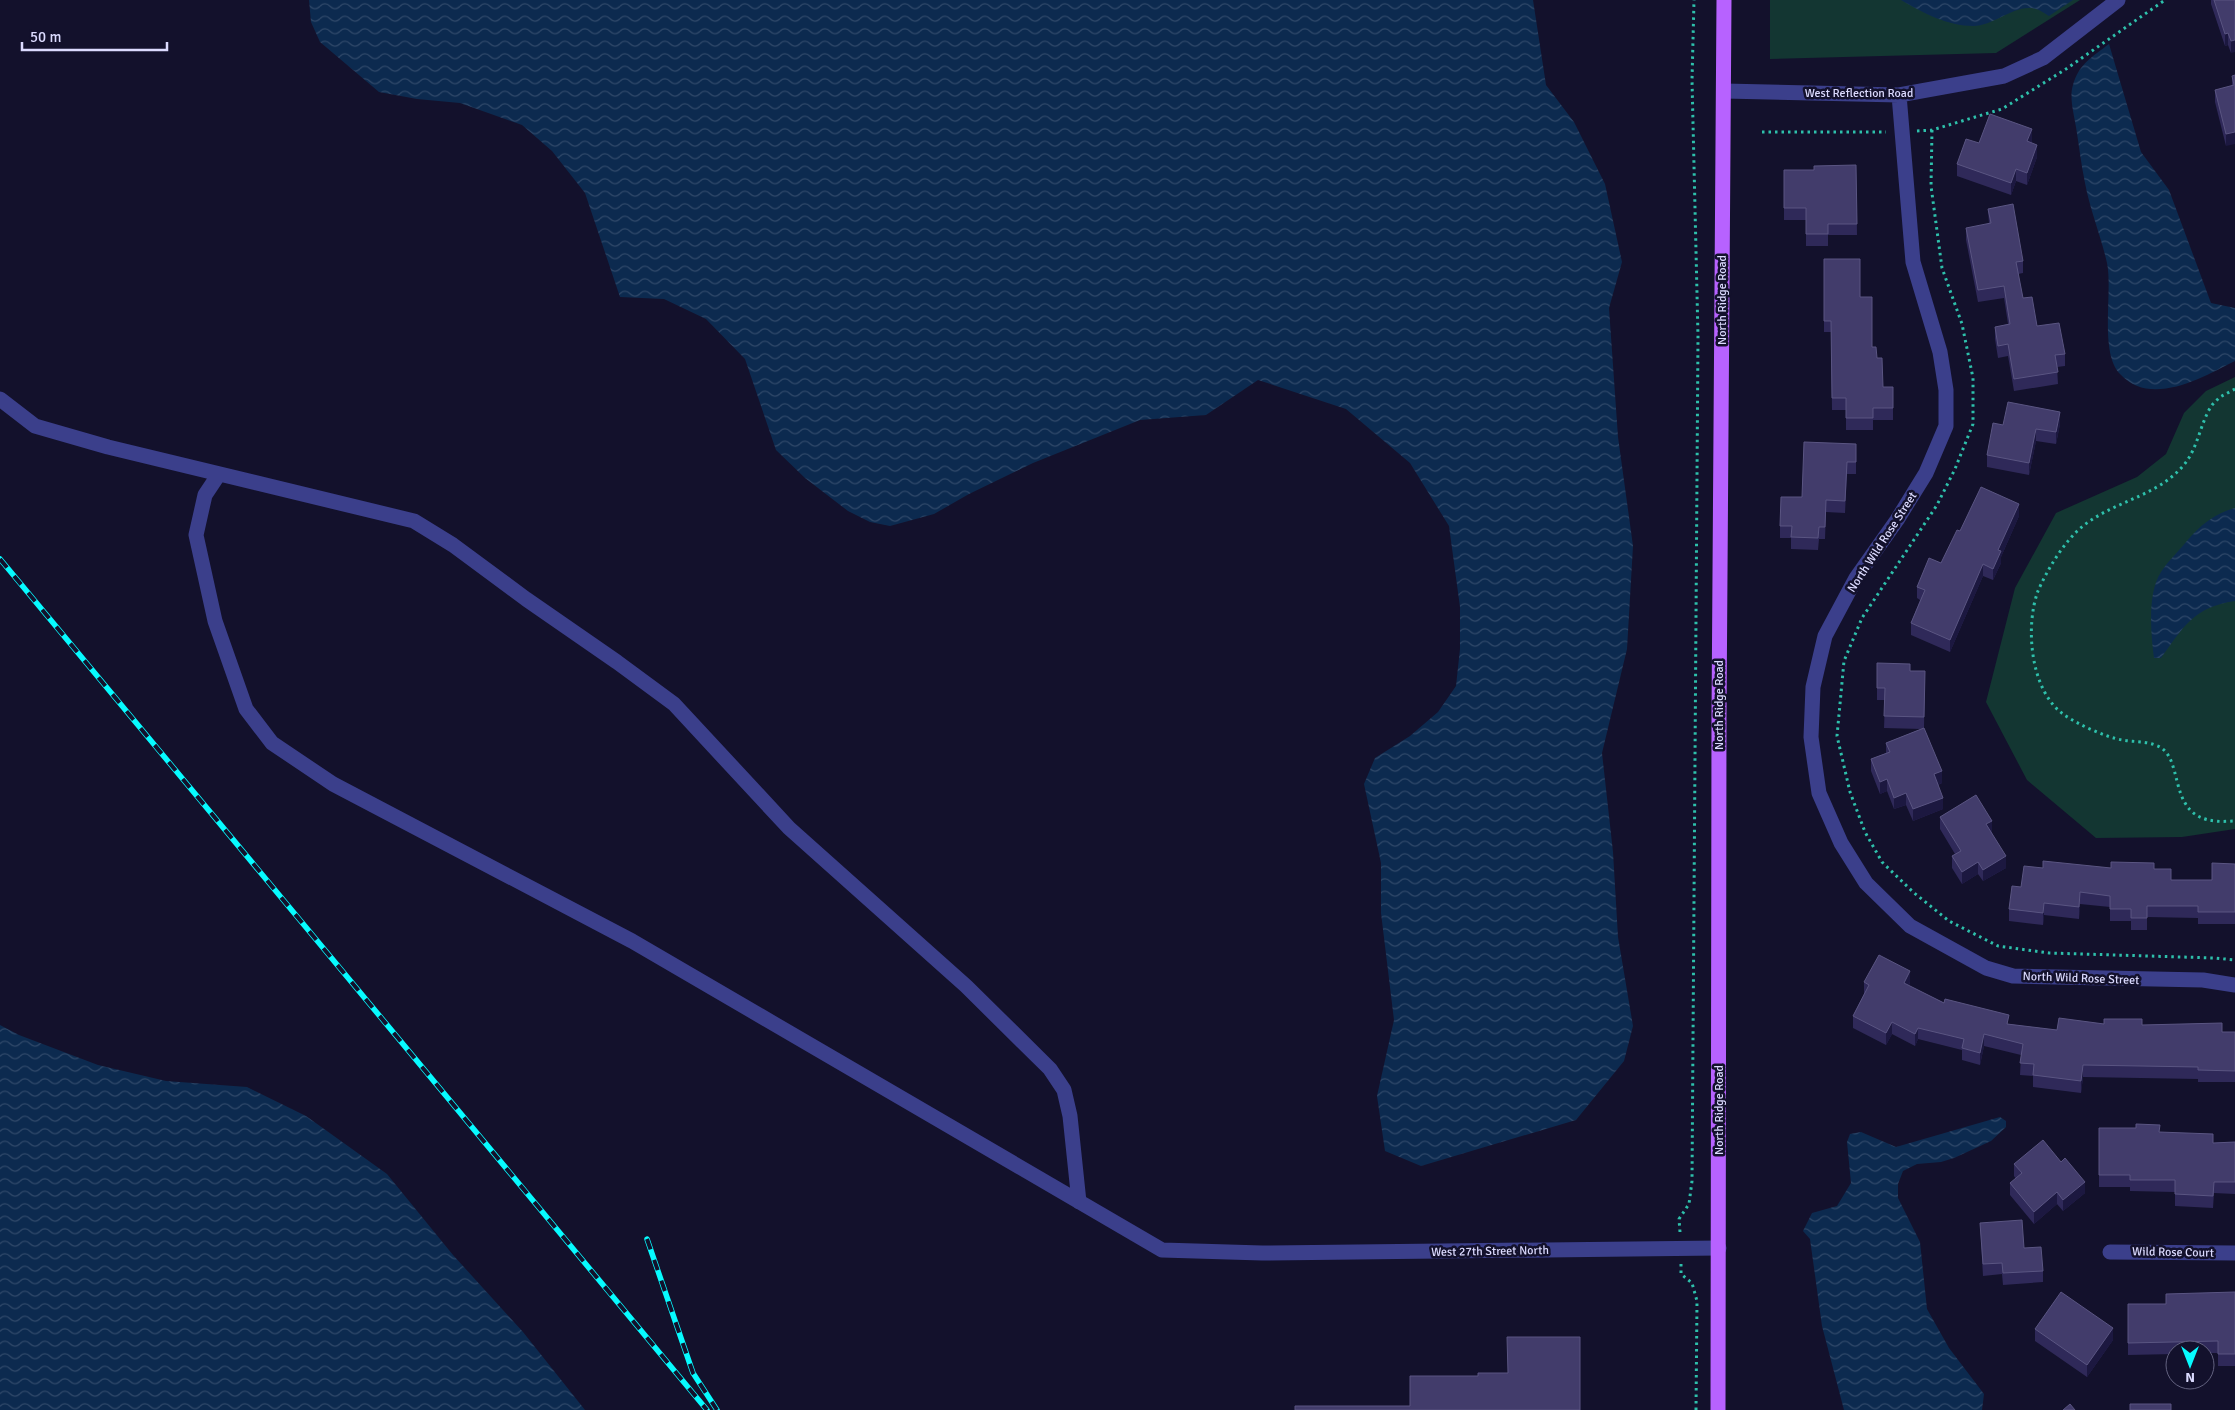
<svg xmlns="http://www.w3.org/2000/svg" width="2235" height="1410" font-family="Signika,sans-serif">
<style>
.grass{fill:#133632}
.water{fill:url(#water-waves)}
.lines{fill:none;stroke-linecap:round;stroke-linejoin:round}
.path{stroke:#2ec0ab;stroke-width:3;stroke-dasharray:2.5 4;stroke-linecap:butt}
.minor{stroke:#3b3f8b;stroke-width:15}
.major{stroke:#b762ff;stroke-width:15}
.rail-casing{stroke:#07fbff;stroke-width:5.5}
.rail{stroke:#13112c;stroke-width:4;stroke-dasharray:11;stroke-linecap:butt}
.wall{fill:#2f2959}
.shaded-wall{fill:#1c1840}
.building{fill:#423c6b;stroke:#5a5582}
.labels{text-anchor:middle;stroke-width:5;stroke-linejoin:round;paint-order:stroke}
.street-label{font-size:12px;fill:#dcdbff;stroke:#13112c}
</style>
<defs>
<pattern id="water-waves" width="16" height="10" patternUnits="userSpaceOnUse" patternTransform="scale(1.25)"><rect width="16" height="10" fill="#0c2a4f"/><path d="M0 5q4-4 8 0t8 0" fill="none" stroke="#2f4869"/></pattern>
</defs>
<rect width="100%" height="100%" fill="#13112c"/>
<path class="grass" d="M 1770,0 L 2080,0 L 1996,53 L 1770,59 Z
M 2235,377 L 2235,829 L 2182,837 L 2096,838 L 2027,780 L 1986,702 L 2015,588 L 2056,513 L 2137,477 L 2166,454 L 2184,413 L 2206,391 Z"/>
<path class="water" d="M 309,0 L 1533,0 L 1546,85 L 1574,122 L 1605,184 L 1622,262 L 1609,308 L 1618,437 L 1633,546 L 1627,649 L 1602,753 L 1613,852 L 1618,937 L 1633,1026 L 1624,1061 L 1576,1120 L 1421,1166 L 1385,1151 L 1377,1096 L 1394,1020 L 1381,913 L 1381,863 L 1364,784 L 1375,758 L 1410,736 L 1438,712 L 1456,686 L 1460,649 L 1460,607 L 1449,526 L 1410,463 L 1346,409 L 1258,380 L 1206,415 L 1140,420 L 1033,463 L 969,494 L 934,514 L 890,526 L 870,522 L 848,511 L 805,478 L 776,450 L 745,359 L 706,319 L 664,299 L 620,297 L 585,193 L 552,151 L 522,125 L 460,103 L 417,99 L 379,92 L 320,42 L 311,22 Z
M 1901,0 L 2073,0 L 2049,16 C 2046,14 2040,10 2036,9 C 2015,3 1995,26 1973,26 C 1948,26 1923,13 1901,0 Z
M 2109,44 L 2141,152 L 2169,190 L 2211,303 L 2235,308 L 2235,361 C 2203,377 2151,408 2120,374 C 2099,352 2113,292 2107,263 C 2101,236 2090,210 2085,183 C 2081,164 2079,145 2076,127 C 2074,114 2069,97 2073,85 C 2079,64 2092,57 2109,44 Z
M 2235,508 L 2235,601 C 2193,607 2183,628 2161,658 L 2154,658 C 2151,634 2147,593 2161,572 C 2168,561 2178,552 2186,542 C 2199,526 2215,513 2235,508 Z
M 0,1025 L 19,1035 L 98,1065 L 166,1081 L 247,1087 L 306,1116 L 387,1174 L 453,1255 L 523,1332 L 585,1410 L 0,1410 Z
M 2000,1117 L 2006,1121 L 2006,1127 L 1991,1141 L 1954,1158 L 1941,1162 L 1917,1164 L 1903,1171 L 1898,1184 L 1898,1198 L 1920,1242 L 1927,1309 L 1949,1348 L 1984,1394 L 1982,1410 L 1844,1410 L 1822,1326 L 1810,1239 L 1803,1231 L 1812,1213 L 1837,1206 L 1851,1183 L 1847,1142 L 1850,1134 L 1861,1132 L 1896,1147 Z"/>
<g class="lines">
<path class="path" d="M 1932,130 L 1931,186 L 1942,268 L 1962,324 L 1973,378 L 1973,424 L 1955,469 L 1937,505 L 1862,618 L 1844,661 L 1837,736 L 1850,792 L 1865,832 L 1882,862 L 1913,892 L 1949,921 L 1998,946 L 2049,953 L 2214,958 L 2235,960
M 1917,131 L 1932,130 L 2002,109 L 2066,69 L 2165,0
M 1762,132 L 1886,132
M 2235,389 L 2220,397 L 2212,405 C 2200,423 2198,449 2183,466 C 2156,497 2114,501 2083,526 C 2065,540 2047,570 2038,591 C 2025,626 2030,690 2063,714 C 2077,724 2105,737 2122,740 C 2133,742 2145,741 2155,745 C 2187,754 2164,817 2216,821 C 2222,822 2229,821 2235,821
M 1680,1232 L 1679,1219 L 1689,1204 L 1692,1181 L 1698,336 L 1692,80 L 1694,0
M 1681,1264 L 1681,1274 L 1692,1283 L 1697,1301 L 1696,1410"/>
<path class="minor" d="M 1724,91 L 1899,95 L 2004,76 L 2043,58 L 2118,0
M 1899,95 L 1913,262 L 1940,352 L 1946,390 L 1946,426 L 1926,473 L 1897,520 L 1856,578 L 1825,636 L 1813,687 L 1811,737 L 1819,793 L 1841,843 L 1866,883 L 1910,926 L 1986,968 L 2013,976 L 2203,980 L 2235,985
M 0,399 L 35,426 L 108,447 L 414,521 L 453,545 L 526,599 L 617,662 L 674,704 L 789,828 L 966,986 L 1050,1069 L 1064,1090 L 1070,1116 L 1079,1202
M 219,474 L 205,495 L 196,535 L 215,621 L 246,709 L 272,743 L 333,784 L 632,941 L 1162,1250 L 1262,1253 L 1719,1248
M 2110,1252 L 2235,1253"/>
<path class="major" d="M 1718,1410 L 1719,717 L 1724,0"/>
<g class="rail-casing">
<path id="rail" d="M 0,559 L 707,1410
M 647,1239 L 693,1373 L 717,1410"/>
</g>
<use href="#rail" class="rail"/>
</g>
<path class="wall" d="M 2211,0 L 2235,0 L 2231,53 L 2228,45 L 2225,46 L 2211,4 Z
M 2235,75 L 2226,146 L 2215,102 L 2215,90 L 2232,86 L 2232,76 Z
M 2032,141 L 2031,143 L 2037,157 L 2027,185 L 2016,181 L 2011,195 L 1957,176 L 1957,164 L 1979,143 Z
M 1856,165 L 1857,235 L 1828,235 L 1828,246 L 1806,246 L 1806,220 L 1784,220 L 1784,170 L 1814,170 Z
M 1988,209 L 2023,261 L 2023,273 L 2018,274 L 2023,298 L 2037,326 L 2065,354 L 2065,366 L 2057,367 L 2058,384 L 2014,391 L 2008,356 L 1998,358 L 1995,339 L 1995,327 L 2008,324 L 2004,298 L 1978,302 L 1966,240 L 1966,228 L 1989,224 Z
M 1824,259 L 1860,297 L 1872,347 L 1877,358 L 1883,387 L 1893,387 L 1893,420 L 1873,420 L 1873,430 L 1846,430 L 1846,410 L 1832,410 L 1831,332 L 1824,332 Z
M 2060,424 L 2056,444 L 2036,441 L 2029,475 L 1987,467 L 1987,455 L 2003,425 Z
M 1856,444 L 1856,474 L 1847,474 L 1845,513 L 1826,512 L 1825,539 L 1819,539 L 1818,550 L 1791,549 L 1791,538 L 1780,538 L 1780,526 L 1802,497 Z
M 2019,516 L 2001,557 L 2001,563 L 1993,580 L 1983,576 L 1950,652 L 1911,635 L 1911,623 L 1920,600 L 1917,598 L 1917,587 L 1941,563 L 1960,531 Z
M 1877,663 L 1910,671 L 1925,671 L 1924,728 L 1942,783 L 1938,785 L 1943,809 L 1913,821 L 1906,805 L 1894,809 L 1887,791 L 1880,794 L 1871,771 L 1871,759 L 1886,753 L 1886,743 L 1921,729 L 1884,728 L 1885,700 L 1877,700 Z
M 1940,817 L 1992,833 L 2006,868 L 1983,881 L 1978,874 L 1962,884 L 1952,868 L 1952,856 L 1955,854 L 1940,829 Z
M 2235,864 L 2235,924 L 2198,924 L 2198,918 L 2147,917 L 2147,930 L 2131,930 L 2131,921 L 2110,921 L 2110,907 L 2080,904 L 2079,919 L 2044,915 L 2043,925 L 2009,921 L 2009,909 L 2021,887 L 2043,868 L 2154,869 L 2171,880 L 2212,880 Z
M 1864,982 L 1910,982 L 1909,986 L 1944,1003 L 2009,1024 L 2057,1030 L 2104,1024 L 2142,1025 L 2222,1032 L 2235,1032 L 2235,1082 L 2198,1082 L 2198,1079 L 2083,1077 L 2081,1093 L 2033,1087 L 2033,1076 L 2020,1075 L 2021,1055 L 1984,1046 L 1980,1065 L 1962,1060 L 1962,1050 L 1918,1039 L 1915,1046 L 1892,1034 L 1886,1045 L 1853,1028 L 1853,1016 L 1864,994 Z
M 2099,1128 L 2159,1132 L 2213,1143 L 2235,1142 L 2235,1194 L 2214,1193 L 2213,1208 L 2175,1206 L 2175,1192 L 2130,1191 L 2130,1187 L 2099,1187 Z
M 2014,1164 L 2085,1193 L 2063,1211 L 2057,1204 L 2034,1224 L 2010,1195 L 2010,1183 L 2016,1179 L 2014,1176 Z
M 1980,1223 L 2024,1248 L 2043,1271 L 2043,1282 L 2003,1285 L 2002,1274 L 1983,1276 Z
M 2235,1292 L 2235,1366 L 2218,1366 L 2218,1353 L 2205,1353 L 2205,1350 L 2175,1350 L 2175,1354 L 2128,1355 L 2128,1304 L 2166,1304 Z
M 2035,1329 L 2113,1340 L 2087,1377 L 2035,1341 Z"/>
<path class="shaded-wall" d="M 2228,33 L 2228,45 L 2225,46 L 2225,34 Z
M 2235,40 L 2235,52 L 2231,53 L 2231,41 Z
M 2032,129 L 2032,141 L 2027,153 L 2027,141 Z
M 2235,132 L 2235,144 L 2226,146 L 2226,134 Z
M 2037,145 L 2037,157 L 2027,185 L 2027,173 Z
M 2016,169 L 2016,181 L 2011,195 L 2011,183 Z
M 2060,412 L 2060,424 L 2056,444 L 2056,432 Z
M 2036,429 L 2036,441 L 2029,475 L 2029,463 Z
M 2019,504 L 2019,516 L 2001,557 L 2001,563 L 1993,580 L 1993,569 L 1998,550 Z
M 1983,564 L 1983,576 L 1950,652 L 1950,640 Z
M 1942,771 L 1942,783 L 1934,786 L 1934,774 Z
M 1887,779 L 1887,791 L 1880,794 L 1880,782 Z
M 1906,793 L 1906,805 L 1894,809 L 1894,798 Z
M 1943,798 L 1943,809 L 1913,821 L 1913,809 Z
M 1992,821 L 1992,833 L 1986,836 L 1986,824 Z
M 2006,856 L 2006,868 L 1983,881 L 1983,870 Z
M 1978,862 L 1978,874 L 1962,884 L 1962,872 Z
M 2080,892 L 2080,904 L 2079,919 L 2079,907 Z
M 2044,903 L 2044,915 L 2043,925 L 2043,913 Z
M 1910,971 L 1910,982 L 1904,995 L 1904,983 Z
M 1892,1022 L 1892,1034 L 1886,1045 L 1886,1033 Z
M 1918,1028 L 1918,1039 L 1915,1046 L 1915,1034 Z
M 1984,1034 L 1984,1046 L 1980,1065 L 1980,1053 Z
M 2083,1065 L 2083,1077 L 2081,1093 L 2081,1081 Z
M 2085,1182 L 2085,1193 L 2063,1211 L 2063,1200 Z
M 2057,1192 L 2057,1204 L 2034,1224 L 2034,1212 Z
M 2113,1328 L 2113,1340 L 2087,1377 L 2087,1365 Z"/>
<path class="building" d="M 2214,0 L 2235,0 L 2235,40 L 2231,41 L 2228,33 L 2225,34 Z
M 2235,75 L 2235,132 L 2226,134 L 2215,90 L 2234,85 L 2232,76 Z
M 1990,114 L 2032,129 L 2027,141 L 2037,145 L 2027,173 L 2016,169 L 2011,183 L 1957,164 L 1966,139 L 1979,143 Z
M 1856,165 L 1857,224 L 1828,224 L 1828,234 L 1806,234 L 1806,208 L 1784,208 L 1784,170 L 1814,170 L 1814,166 Z
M 2013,204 L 2023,261 L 2016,262 L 2023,298 L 2032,297 L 2037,326 L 2059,323 L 2065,354 L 2055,355 L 2058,372 L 2014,379 L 2008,344 L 1998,346 L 1995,327 L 2010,324 L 2004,286 L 1978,290 L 1966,228 L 1991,223 L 1988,209 Z
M 1824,259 L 1860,259 L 1860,297 L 1872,297 L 1872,347 L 1876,347 L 1877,358 L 1882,358 L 1883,387 L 1893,387 L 1893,408 L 1873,408 L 1873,418 L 1846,418 L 1846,398 L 1832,398 L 1831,321 L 1824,321 Z
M 2008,402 L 2060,412 L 2056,432 L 2036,429 L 2029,463 L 1987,455 L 1993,423 L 2003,425 Z
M 1804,442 L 1856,444 L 1856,462 L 1847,462 L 1845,501 L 1826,500 L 1825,527 L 1819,527 L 1818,538 L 1791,537 L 1792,526 L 1780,526 L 1781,497 L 1802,497 Z
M 1981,487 L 2019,504 L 1998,550 L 2001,551 L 1993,569 L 1983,564 L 1950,640 L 1911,623 L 1925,590 L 1917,587 L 1929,558 L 1941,563 L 1957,530 L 1960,531 Z
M 1877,663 L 1910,664 L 1910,671 L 1925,671 L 1924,717 L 1884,716 L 1885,688 L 1877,688 Z
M 1924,728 L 1942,771 L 1934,774 L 1943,798 L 1913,809 L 1906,793 L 1894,798 L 1887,779 L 1880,782 L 1871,759 L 1890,752 L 1886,743 Z
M 1976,795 L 1992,821 L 1986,824 L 2006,856 L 1983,870 L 1978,862 L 1962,872 L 1952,856 L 1961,851 L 1940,817 Z
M 2043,861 L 2111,868 L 2111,862 L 2154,863 L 2154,869 L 2171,869 L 2171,880 L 2212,880 L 2212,863 L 2235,864 L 2235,912 L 2198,912 L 2198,906 L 2147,906 L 2147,918 L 2131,918 L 2131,909 L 2110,909 L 2110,896 L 2080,892 L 2079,907 L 2044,903 L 2043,913 L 2009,909 L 2012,886 L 2021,887 L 2024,866 L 2043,868 Z
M 1879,955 L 1910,971 L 1904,983 L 1944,1003 L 1945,999 L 2009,1015 L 2007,1024 L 2057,1030 L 2059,1018 L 2104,1024 L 2104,1019 L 2142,1019 L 2142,1025 L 2222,1023 L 2222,1032 L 2235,1032 L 2235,1071 L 2198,1070 L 2198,1067 L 2083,1065 L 2081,1081 L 2033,1075 L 2034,1064 L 2020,1063 L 2023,1044 L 1984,1034 L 1980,1053 L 1962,1048 L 1964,1039 L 1918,1028 L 1915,1034 L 1892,1022 L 1886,1033 L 1853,1016 L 1869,985 L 1864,982 Z
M 2136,1124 L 2160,1125 L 2159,1132 L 2213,1134 L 2213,1143 L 2235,1142 L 2235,1182 L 2214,1182 L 2213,1196 L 2175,1194 L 2175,1180 L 2130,1180 L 2130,1175 L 2099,1175 L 2099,1128 L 2136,1128 Z
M 2043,1140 L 2061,1162 L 2065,1158 L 2085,1182 L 2063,1200 L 2057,1192 L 2034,1212 L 2010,1183 L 2022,1173 L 2014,1164 Z
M 2022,1220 L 2024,1248 L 2041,1247 L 2043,1271 L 2003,1273 L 2002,1263 L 1983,1264 L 1980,1223 Z
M 2061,1292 L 2113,1328 L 2087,1365 L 2035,1329 Z
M 2235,1292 L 2235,1354 L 2218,1354 L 2218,1341 L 2128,1343 L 2128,1304 L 2166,1304 L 2166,1294 Z
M 1507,1337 L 1580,1337 L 1580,1410 L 1295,1410 L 1295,1406 L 1410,1406 L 1410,1376 L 1478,1376 L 1478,1373 L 1508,1373 Z
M 2070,1404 L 2075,1410 L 2063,1410 Z
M 2130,1404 L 2171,1404 L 2171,1410 L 2130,1410 Z"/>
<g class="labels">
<g class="street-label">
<text x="1859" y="97">West Reflection Road</text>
<text transform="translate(1722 300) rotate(-90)" y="4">North Ridge Road</text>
<text transform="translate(1882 542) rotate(-57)" y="4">North Wild Rose Street</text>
<text transform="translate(1719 705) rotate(-90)" y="4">North Ridge Road</text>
<text transform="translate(2081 978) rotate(2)" y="4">North Wild Rose Street</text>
<text transform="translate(1719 1110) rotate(-90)" y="4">North Ridge Road</text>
<text transform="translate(1490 1251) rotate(-1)" y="4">West 27th Street North</text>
<text transform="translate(2173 1252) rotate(1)" y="4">Wild Rose Court</text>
</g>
</g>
<g transform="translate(2190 1365) rotate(180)"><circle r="24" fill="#13112c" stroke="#636280"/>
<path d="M0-4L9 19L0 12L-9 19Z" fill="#07fbff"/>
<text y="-8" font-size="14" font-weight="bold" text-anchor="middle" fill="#dcdbff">N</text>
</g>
<path d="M22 42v8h145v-8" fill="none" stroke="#dcdbff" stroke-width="2.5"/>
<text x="30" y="42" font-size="15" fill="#dcdbff" stroke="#13112c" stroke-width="4" paint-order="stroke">50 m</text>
</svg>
